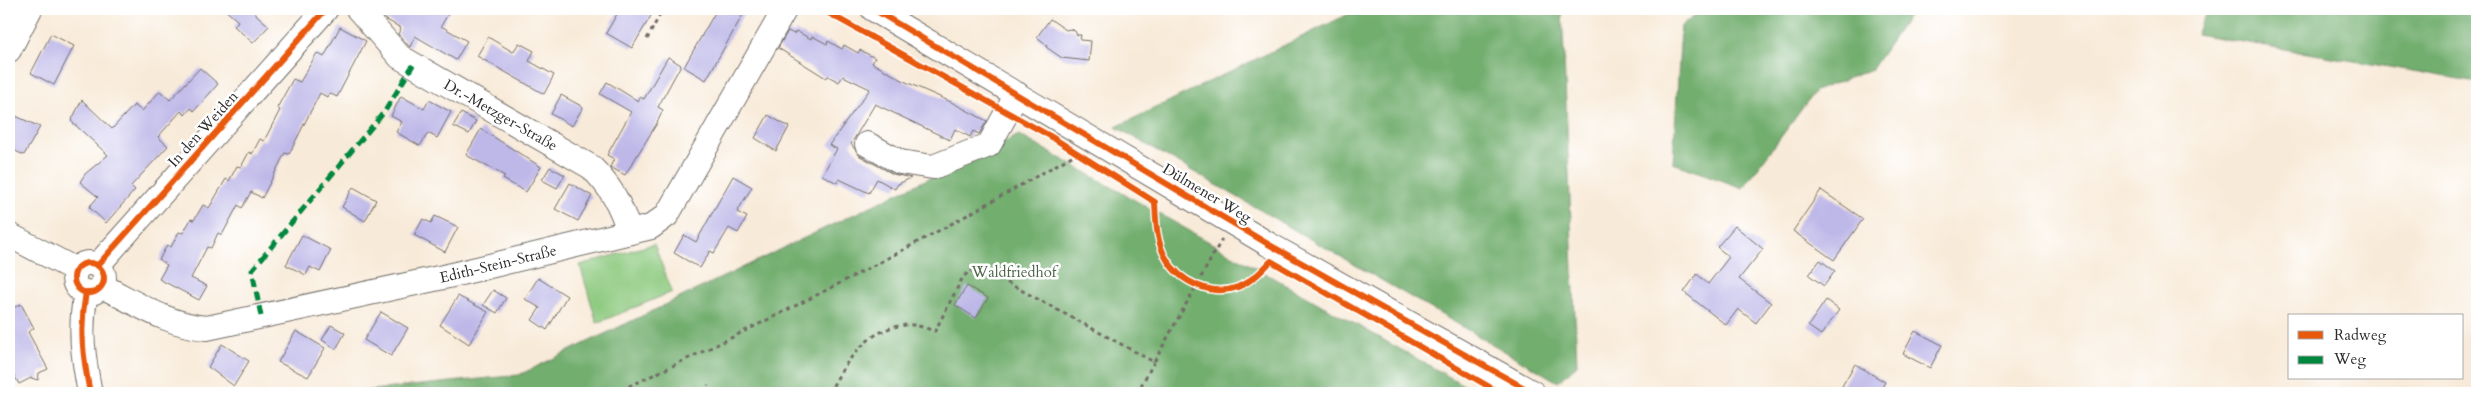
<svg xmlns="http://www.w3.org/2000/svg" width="2486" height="402" font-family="Cardo,serif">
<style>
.green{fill:#8eca80;stroke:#5c7a56}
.forest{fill:#72ae6e;stroke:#4e6c4c}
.building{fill:#beb8e8}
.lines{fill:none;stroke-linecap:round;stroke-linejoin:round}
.minor-casing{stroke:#736e68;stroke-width:26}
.path{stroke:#736e68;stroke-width:3;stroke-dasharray:4 4;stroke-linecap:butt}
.minor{stroke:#fff;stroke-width:24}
.quiet{stroke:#00873e;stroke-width:5;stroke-dasharray:10 5;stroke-linecap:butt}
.cycleway-casing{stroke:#fff;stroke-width:9}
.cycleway{stroke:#e8590c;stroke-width:6}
.labels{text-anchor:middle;stroke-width:5;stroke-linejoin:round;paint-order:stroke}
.street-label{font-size:15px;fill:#2b2b2b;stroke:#fff}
.park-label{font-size:15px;fill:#4e6349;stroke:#fff}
</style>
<rect width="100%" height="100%" fill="#fff"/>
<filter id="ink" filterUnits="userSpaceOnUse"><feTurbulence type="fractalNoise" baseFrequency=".02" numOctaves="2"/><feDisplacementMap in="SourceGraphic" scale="10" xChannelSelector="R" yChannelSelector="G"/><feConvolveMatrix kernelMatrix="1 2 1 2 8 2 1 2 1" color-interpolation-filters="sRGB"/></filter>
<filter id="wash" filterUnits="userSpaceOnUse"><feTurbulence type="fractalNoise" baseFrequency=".0096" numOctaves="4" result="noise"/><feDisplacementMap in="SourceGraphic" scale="20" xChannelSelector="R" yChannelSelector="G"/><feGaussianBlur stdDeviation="1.12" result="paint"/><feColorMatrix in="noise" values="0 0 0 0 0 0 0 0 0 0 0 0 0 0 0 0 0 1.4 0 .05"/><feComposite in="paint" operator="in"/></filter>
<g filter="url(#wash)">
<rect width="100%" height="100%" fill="#f8ead8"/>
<path class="green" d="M 654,244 L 672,292 L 597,323 L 580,265 Z"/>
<path class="forest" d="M 1359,9 L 1562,9 L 1577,365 L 1558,382 L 1116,127 Z
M 1704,9 L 1913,9 L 1872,69 L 1815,91 L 1743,188 L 1673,163 L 1681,26 Z
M 2208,9 L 2477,9 L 2477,82 L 2196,34 Z
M 1019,135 L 1478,393 L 343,393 L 519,375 Z"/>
<g id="blocks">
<path class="building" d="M 224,9 L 250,9 L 269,26 L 253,43 L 234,26 L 238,21 Z
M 376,9 L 451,9 L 441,26 L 467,41 L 456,60 L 415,36 L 410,47 L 398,34 L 401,28 L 385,19 Z
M 620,9 L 655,9 L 632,48 L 606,33 Z
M 717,9 L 746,9 L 706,80 L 684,67 Z
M 1050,19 L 1066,30 L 1070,29 L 1075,31 L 1077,35 L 1081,35 L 1080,40 L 1091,41 L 1089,61 L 1062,58 L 1046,47 L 1047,45 L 1037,37 Z
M 340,27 L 366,41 L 337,97 L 329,93 L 327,97 L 320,93 L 289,154 L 285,153 L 262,198 L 251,192 L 242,208 L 238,205 L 222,235 L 218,233 L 211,248 L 207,247 L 191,278 L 207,286 L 199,300 L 159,279 L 167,265 L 159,260 L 167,245 L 171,247 L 179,232 L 183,233 L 191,219 L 194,220 L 203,205 L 209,208 L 226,179 L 229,181 L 237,166 L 241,167 L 249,152 L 252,154 L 260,139 L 264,141 L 280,110 L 277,108 L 293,79 L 300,82 L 317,53 L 324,57 Z
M 788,31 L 794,34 L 796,31 L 811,39 L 812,36 L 827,44 L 828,41 L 842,49 L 844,45 L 858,53 L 860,50 L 875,58 L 872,63 L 906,82 L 951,102 L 987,121 L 979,134 L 973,131 L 970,137 L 955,129 L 950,140 L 875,104 L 851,144 L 860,156 L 893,174 L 911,178 L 898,184 L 895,189 L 877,179 L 869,193 L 839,179 L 837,183 L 822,175 L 837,149 L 829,145 L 870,89 L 843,76 L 839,82 L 828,76 L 826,78 L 778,48 Z
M 51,34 L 74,46 L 54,85 L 31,73 Z
M 488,37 L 513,52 L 519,43 L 534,51 L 529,61 L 554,75 L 544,94 L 477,56 Z
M 668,57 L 681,65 L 658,107 L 663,110 L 656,125 L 625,175 L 610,167 L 614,159 L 607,155 L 631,112 L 600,94 L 607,82 L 638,101 L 640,97 L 644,99 Z
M 200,68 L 218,84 L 194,111 L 191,108 L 185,115 L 181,111 L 158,137 L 168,146 L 131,186 L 135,190 L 106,223 L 89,207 L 98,197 L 80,182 L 85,174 L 108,155 L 71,121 L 82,100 L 112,129 L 134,105 L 142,111 L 160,91 L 170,100 Z
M 561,95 L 583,107 L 572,126 L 551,114 Z
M 401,96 L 424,109 L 429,100 L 451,112 L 437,138 L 428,133 L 420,146 L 396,132 L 402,122 L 391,116 Z
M 9,113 L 40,127 L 24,155 L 9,148 Z
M 461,113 L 476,121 L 469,134 L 453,126 Z
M 768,115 L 789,127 L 776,151 L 755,138 Z
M 481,129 L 541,167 L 526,192 L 503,179 L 505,176 L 466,155 Z
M 550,167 L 565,175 L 557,188 L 542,180 Z
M 733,176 L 752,187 L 737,212 L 747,217 L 738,233 L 729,228 L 714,253 L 710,251 L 700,268 L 674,253 L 684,235 L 696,242 Z
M 570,183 L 592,196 L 578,221 L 555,209 Z
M 353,187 L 376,200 L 365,221 L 342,207 Z
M 1821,190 L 1863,219 L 1834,260 L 1793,231 Z
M 435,216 L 458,227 L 445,252 L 414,235 L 423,219 L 431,223 Z
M 1735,226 L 1763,249 L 1739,279 L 1771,303 L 1756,323 L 1738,309 L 1726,325 L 1684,292 L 1697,274 L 1708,284 L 1729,257 L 1717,247 Z
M 302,235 L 331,250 L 320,272 L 310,267 L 306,275 L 286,265 Z
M 1820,260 L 1835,271 L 1824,286 L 1809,275 Z
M 538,278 L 567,296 L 547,330 L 532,320 L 540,308 L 525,299 Z
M 967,286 L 988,298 L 976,318 L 955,305 Z
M 493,290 L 506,298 L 497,313 L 483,305 Z
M 458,296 L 488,312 L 469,344 L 440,325 Z
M 1826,300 L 1839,310 L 1821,335 L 1808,326 Z
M 21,304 L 34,328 L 28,332 L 48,369 L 39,373 L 38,380 L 31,378 L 19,384 L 9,366 L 9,310 Z
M 381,312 L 408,328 L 391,356 L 364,340 Z
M 331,325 L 345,333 L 336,349 L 322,340 Z
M 296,331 L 325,348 L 308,377 L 278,362 Z
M 1915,331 L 1942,345 L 1930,368 L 1903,354 Z
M 222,344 L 249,361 L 234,386 L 208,367 Z
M 1855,364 L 1885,382 L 1879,393 L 1855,393 L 1842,386 Z"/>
</g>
</g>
<g filter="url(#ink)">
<use href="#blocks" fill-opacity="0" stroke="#736e68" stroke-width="1"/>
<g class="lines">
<g class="minor-casing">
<g id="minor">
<path id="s1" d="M 358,9 L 400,57 L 591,167 C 611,187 621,205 629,232"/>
<path d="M 873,9 L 1268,244 L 1533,393"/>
<path d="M 9,50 L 30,9"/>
<path d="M 867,144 L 900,162 L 933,167 L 989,145 L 1017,94"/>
<path d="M 9,235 L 76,270"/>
<circle cx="89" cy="278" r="15"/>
<path d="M 98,265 L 326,9"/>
<path id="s2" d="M 102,286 C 136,303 168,325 207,328 L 448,276 L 651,227 L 667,215 L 785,9"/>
<path d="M 86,292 C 79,329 83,357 90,393"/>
</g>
</g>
<path class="path" d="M 647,39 L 663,9
M 614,393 C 772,321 927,240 1077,153
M 705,393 L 708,385
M 829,393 C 845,362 869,326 908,325 C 917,324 927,329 935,331 L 963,277 L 970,271 L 982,269 L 1154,362 L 1222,239
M 1137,393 L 1154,362"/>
<use href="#minor" class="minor"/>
<path class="quiet" d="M 261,316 L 252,270 L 385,111 L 413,65"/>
<g class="cycleway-casing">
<path id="cycleway" d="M 821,9 L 1050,136 L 1155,202 C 1156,221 1156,241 1166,258 C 1179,282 1212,297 1238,287 C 1252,281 1261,272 1271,261 L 1500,393
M 873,9 L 1268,244 L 1533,393
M74 278a15 15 0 1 1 30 0a15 15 0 1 1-30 0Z
M 98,265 L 326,9
M 86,292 C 79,329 83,357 90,393"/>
</g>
<use href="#cycleway" class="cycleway"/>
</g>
</g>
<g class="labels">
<g class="street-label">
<text dy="5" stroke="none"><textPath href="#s1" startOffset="180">Dr.-Metzger-Straße</textPath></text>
<text transform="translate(203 129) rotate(-48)" y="5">In den Weiden</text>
<text transform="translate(1207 193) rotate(31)" y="5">Dülmener Weg</text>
<text dy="5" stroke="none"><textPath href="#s2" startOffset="412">Edith-Stein-Straße</textPath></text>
</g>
<g class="park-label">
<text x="1014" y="277">Waldfriedhof</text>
</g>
</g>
<rect width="2486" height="402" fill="none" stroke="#fff" stroke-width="30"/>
<rect x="2288" y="314" width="175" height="65" fill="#ffffff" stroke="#aaaaaa"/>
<rect x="2298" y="331" width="25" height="8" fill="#e8590c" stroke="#aaaaaa"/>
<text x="2334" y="340" font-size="15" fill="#2b2b2b">Radweg</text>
<rect x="2298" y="356" width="25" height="8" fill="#00873e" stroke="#aaaaaa"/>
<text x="2334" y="364" font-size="15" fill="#2b2b2b">Weg</text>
</svg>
